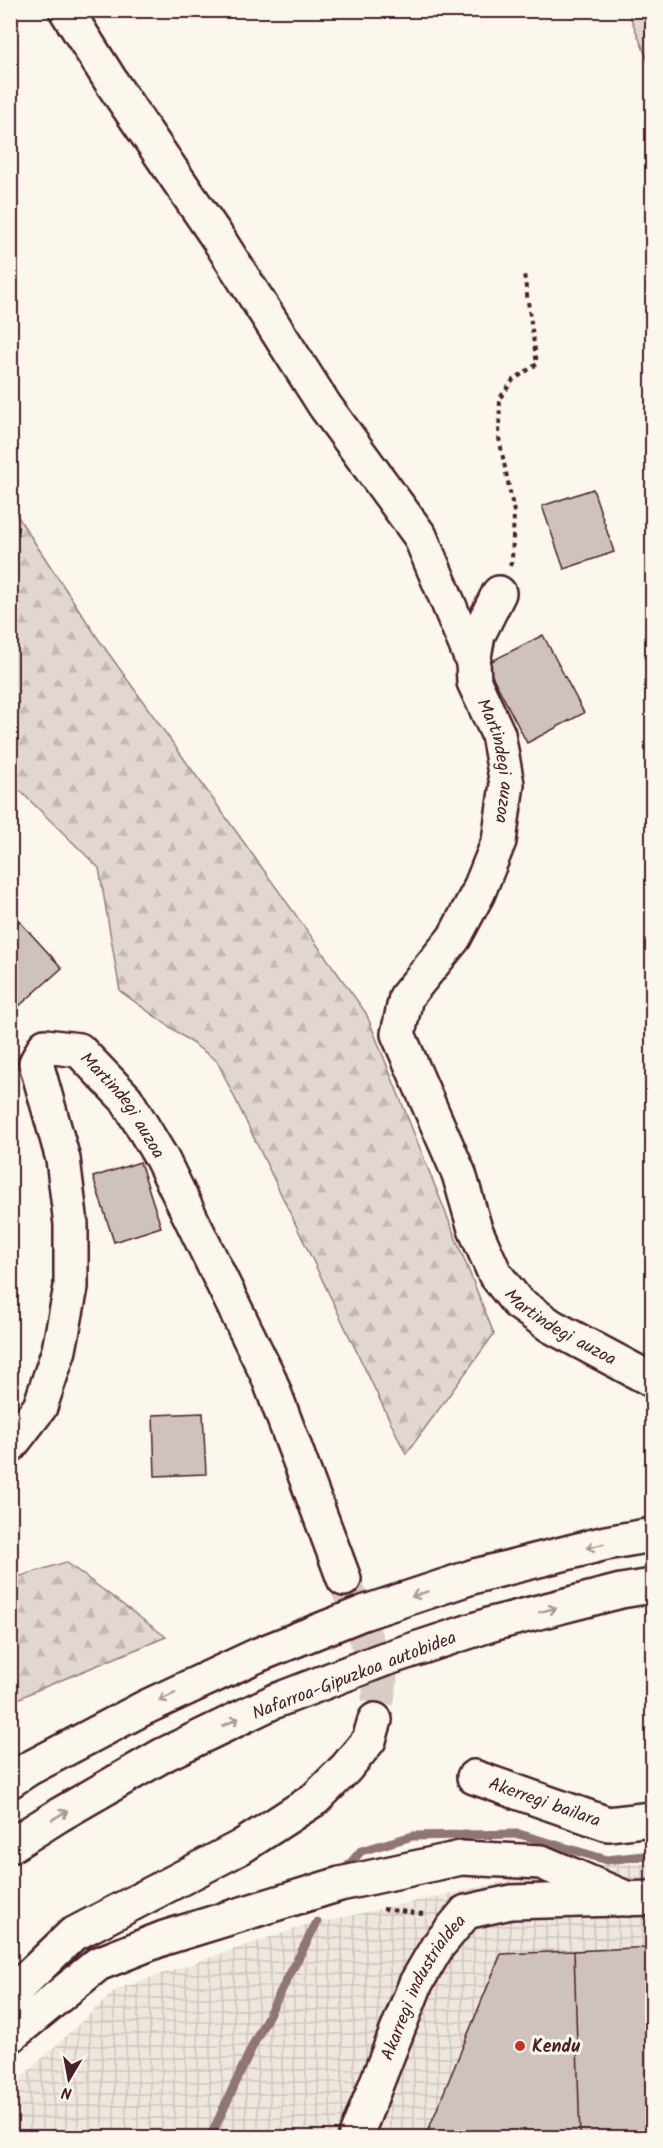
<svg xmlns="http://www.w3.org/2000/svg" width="663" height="2148" font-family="Kalam,sans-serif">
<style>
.industrial{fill:url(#industrial-grid)}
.forest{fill:url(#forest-firs);stroke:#967b7e;stroke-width:1.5}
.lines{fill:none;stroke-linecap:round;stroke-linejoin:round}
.stream{stroke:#907477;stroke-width:9}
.building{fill:#cfc2bc;stroke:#4a1f2b;stroke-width:1.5}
.minor-tunnel{stroke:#d8ccc5;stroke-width:33;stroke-dasharray:33 16;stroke-linecap:butt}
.minor-casing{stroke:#4a1f2b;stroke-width:38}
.highway-casing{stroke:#4a1f2b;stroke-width:38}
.path{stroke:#4a1f2b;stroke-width:4;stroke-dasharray:4.5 4.5;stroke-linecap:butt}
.minor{stroke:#fbf7ec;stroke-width:33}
.highway{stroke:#fbf7ec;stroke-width:33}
.highway-bridge-casing{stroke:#4a1f2b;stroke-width:38;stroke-linecap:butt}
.highway-bridge{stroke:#fbf7ec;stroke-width:33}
.oneway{stroke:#ab9695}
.poi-dot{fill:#c8321e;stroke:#fbf7ec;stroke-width:2}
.labels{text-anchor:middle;stroke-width:6;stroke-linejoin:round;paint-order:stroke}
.street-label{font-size:18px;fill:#4a1f2b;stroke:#fbf7ec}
.poi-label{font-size:18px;font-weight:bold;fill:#4a1f2b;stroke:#fbf7ec;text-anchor:start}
</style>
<defs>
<pattern id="industrial-grid" width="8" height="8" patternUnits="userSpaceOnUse" patternTransform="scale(1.5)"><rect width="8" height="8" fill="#eee7de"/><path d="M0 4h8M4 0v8" fill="none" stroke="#cec6bf"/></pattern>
<pattern id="forest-firs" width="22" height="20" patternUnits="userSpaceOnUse" patternTransform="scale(1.5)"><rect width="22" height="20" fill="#e2d7d0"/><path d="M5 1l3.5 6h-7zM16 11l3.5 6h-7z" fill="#c3b8b3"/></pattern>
</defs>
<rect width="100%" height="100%" fill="#fbf7ec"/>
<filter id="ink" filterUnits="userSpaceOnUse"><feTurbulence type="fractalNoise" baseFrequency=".0167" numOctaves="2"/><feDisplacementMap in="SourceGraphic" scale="12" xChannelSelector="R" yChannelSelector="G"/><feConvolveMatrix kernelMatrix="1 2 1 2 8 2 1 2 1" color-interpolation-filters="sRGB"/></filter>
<g filter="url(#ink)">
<path class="industrial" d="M 652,1863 L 652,2137 L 11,2138 L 11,2087 L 117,1989 L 303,1926 L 576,1866 Z"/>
<path class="forest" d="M 628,11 L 652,11 L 652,71 Z
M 10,505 L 99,640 L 366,1013 L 494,1334 L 406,1454 L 217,1061 L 120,991 L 99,868 L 11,782 Z
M 66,1562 L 166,1637 L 30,1693 L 11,1703 L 11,1579 Z"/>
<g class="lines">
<path class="stream" d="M 342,1873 L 361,1851 L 413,1836 L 519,1834 L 607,1860 L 652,1855
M 210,2138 L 254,2043 L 317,1922"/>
</g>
<path class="building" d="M 593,489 L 614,552 L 564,569 L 542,506 Z
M 543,635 L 584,713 L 527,743 L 486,664 Z
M 10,911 L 62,968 L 18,1007 L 10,999 Z
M 140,1162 L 161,1227 L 114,1242 L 93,1177 Z
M 203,1413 L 206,1474 L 155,1476 L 153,1415 Z
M 652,1947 L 652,2138 L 580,2138 L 574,1951 Z
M 574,1951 L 580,2138 L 425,2138 L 501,1954 Z"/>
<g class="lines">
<path class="minor-tunnel" d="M 344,1579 L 381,1679 L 375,1720"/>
<g class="minor-casing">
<g id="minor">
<path d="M 66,10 L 114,86 L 219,240 L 325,406 L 420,536 L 473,662"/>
<path id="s1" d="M 499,593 L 478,635 L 473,662 L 474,682 L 498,734 L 507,784 L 499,841 L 478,893 L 454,938 L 406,997 L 398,1034 L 459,1174 L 475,1229 L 495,1274 L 517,1302 L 551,1326 L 652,1380"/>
<path id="s2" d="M 10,1446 L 40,1407 L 59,1350 L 71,1287 L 71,1224 L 63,1159 L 36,1063 L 45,1046 L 79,1050 L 126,1099 L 162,1159 L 268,1376 L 344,1579"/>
<path id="s3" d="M 474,1777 L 608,1824 L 652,1819"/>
<path d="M 10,1995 L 72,1935 L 241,1847 L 315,1799 L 346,1768 L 369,1740 L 375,1720"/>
<path d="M 10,2036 L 98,1964 L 164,1938 L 340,1884 L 461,1858 L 541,1862 L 628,1899"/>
<path id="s4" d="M 355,2138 L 416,1983 L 437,1947 L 466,1912 L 511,1902 L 652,1898"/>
</g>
</g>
<g class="highway-casing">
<path id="highway" d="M 475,1576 L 606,1543 L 652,1535
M 492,1624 L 621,1591 L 652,1586
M 10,1781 L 28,1769 L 144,1708 L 258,1655
M 10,1846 L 59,1815 L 163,1755 L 275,1701"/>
</g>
<path class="path" d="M 510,566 L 512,560 L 514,512 L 499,438 L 500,398 L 513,380 L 537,364 L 524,274
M 383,1909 L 423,1914"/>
<use href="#minor" class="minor"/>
<use href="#highway" class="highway"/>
<g class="highway-bridge-casing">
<path id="highway-bridge" d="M 258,1655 L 363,1613 L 475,1576
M 275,1701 L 382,1660 L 492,1624"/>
</g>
<use href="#highway-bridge" class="highway-bridge"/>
</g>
<defs><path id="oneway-shaft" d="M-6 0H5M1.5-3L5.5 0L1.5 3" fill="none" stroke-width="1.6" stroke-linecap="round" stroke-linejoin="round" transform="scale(1.5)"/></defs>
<g class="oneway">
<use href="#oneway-shaft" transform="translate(595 1546) rotate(166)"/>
<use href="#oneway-shaft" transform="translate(420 1594) rotate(162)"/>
<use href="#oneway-shaft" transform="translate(548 1610) rotate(-14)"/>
<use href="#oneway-shaft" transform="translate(167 1697) rotate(155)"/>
<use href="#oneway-shaft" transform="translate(231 1722) rotate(-26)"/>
<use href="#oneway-shaft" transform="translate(60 1815) rotate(-31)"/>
</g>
</g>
<circle class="poi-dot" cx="520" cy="2046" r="6"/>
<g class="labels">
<g class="street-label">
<text dy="6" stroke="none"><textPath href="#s1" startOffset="178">Martindegi auzoa</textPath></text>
<text dy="6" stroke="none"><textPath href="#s2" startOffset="526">Martindegi auzoa</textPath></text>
<text dy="6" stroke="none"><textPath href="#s1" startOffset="826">Martindegi auzoa</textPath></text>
<text transform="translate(354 1675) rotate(-21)" y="6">Nafarroa-Gipuzkoa autobidea</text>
<text dy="6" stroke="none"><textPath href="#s3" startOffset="75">Akerregi bailara</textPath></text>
<text dy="6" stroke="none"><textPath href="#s4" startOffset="166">Akarregi industrialdea</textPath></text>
</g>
<g class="poi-label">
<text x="532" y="2052">Kendu</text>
</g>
</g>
<rect width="663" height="2148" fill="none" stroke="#fbf7ec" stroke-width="36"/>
<rect x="18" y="18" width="627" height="2112" fill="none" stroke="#4a1f2b" stroke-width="2" filter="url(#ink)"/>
<g transform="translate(69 2079) rotate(190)" stroke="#fbf7ec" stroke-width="4.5" paint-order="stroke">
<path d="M0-4.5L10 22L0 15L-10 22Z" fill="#4a1f2b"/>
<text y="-9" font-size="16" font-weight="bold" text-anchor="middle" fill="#4a1f2b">N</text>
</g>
</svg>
